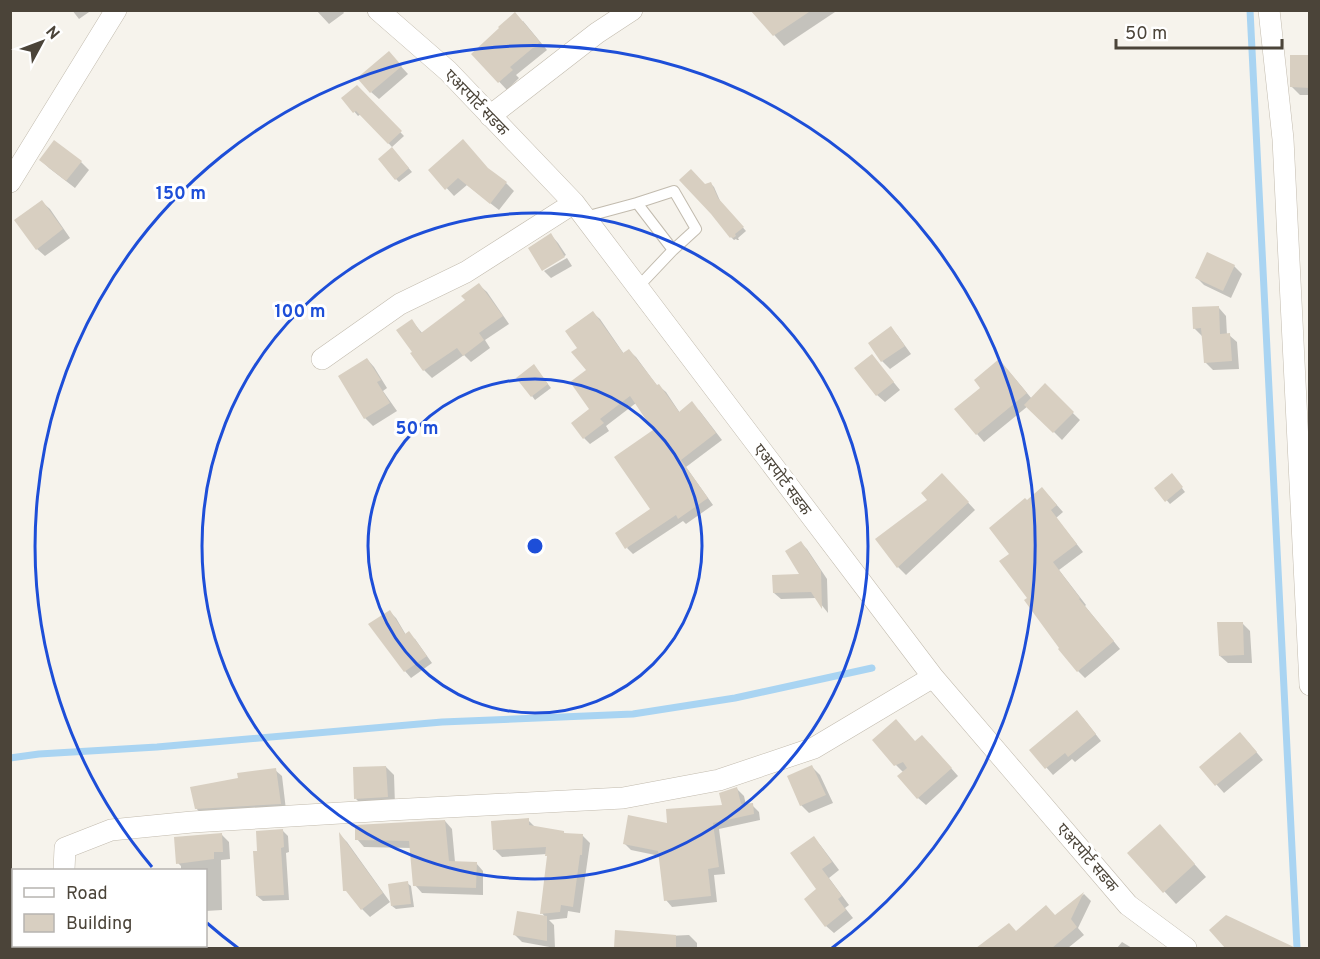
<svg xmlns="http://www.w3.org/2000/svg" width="1320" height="959" font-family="Overpass,'Noto Sans Devanagari',sans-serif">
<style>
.shadow{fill:#0003}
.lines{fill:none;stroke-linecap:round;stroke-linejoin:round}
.stream{stroke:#a9d4f2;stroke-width:7}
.building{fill:#d8cfc1}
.lane-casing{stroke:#c2bbae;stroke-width:12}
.street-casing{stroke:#c2bbae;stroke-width:22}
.lane{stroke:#fff;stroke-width:10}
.street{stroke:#fff;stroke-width:21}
.ring{fill:none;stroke:#1d4ed8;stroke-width:3}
.labels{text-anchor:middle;stroke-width:6;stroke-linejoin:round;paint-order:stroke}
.street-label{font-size:16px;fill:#4b4439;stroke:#fff}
.centre{fill:#1d4ed8;stroke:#fff;stroke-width:3}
.ring-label{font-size:18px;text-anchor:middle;font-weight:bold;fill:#1d4ed8;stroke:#fff;stroke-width:6;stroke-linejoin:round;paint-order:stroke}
</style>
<rect width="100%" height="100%" fill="#f6f3ec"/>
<path class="shadow" d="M 72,10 L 92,10 L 79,19 Z
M 316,10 L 342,10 L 344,13 L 329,24 Z
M 752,10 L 838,10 L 784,46 Z
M 523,21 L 547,50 L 516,75 L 519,78 L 507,90 L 473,54 Z
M 1310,57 L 1310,95 L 1300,95 L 1292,87 Z
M 396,61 L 408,74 L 379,99 L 371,92 Z
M 357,87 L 404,136 L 392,147 L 361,114 L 358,116 L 343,98 Z
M 396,153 L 412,172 L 399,182 L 396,179 Z
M 41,160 L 81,162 L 89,170 L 75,188 L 49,168 Z
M 430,170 L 506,183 L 514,191 L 499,210 L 467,185 L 454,196 Z
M 710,183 L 714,187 L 721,203 L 746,231 L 738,238 L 739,240 L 737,240 L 736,239 L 734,240 L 731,237 L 705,186 Z
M 42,202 L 50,209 L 70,238 L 45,256 L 37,249 Z
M 551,235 L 558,243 L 566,255 L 543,269 Z
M 567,258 L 572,266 L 551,278 L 544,271 Z
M 1234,266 L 1242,274 L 1231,298 L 1204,285 L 1196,277 Z
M 479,285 L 487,292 L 509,324 L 485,340 L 490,348 L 471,362 L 464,355 L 432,378 L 424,370 L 413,353 L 412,321 L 423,334 L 467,301 Z
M 1219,308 L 1226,316 L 1227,335 L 1229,335 L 1237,342 L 1239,369 L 1213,370 L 1205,362 L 1203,337 L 1194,328 Z
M 593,313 L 600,319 L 624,354 L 629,351 L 636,357 L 658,387 L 659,386 L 666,392 L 680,413 L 699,410 L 722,440 L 686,467 L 713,505 L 686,524 L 683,521 L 633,554 L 627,548 L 652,510 L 655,431 L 636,403 L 606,426 L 609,431 L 590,444 L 584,438 L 591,410 L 588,371 L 579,348 Z
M 891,328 L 898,336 L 911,354 L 890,369 L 882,361 Z
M 872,356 L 900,390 L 885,402 L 877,395 Z
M 367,359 L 374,367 L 387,388 L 383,391 L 397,411 L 373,426 L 365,418 L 340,376 Z
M 1007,369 L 1032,399 L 1045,386 L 1080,420 L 1062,440 L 1028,406 L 984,442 L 977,434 Z
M 537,370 L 551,388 L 535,400 L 532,396 Z
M 1175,479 L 1185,492 L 1170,504 L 1156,488 Z
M 950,483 L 975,510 L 906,575 L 898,567 L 877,540 Z
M 1049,496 L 1063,512 L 1056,518 L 1083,552 L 1059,570 L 1086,605 L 1085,606 L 1120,649 L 1085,678 L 1078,671 L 1029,598 L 1012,554 Z
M 801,543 L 807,549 L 827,579 L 828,613 L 816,598 L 781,599 L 774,593 L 802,575 Z
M 390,612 L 396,618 L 406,635 L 415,639 L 432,663 L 411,678 L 405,671 L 370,624 Z
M 1242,623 L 1250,631 L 1252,663 L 1228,663 L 1220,656 Z
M 1083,718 L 1101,741 L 1075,762 L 1072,759 L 1053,775 L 1031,750 Z
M 916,742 L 930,744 L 958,776 L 926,805 L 918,798 L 904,773 L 895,764 Z
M 1248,742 L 1263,760 L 1224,793 L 1201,767 Z
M 386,767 L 394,775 L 395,805 L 364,807 L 356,799 Z
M 812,767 L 820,775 L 833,803 L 809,813 L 801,805 Z
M 275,770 L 282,776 L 286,810 L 202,815 L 196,808 Z
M 737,789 L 744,796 L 746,805 L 752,805 L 759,812 L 760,820 L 719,829 L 725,874 L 714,875 L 717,902 L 672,907 L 666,900 L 660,856 L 631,850 L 624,843 L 668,825 L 724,807 Z
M 528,820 L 535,827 L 563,832 L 566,834 L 583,836 L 590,843 L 580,913 L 568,911 L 567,918 L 549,920 L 554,925 L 555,948 L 522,942 L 514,934 L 545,917 L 542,913 L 549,858 L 547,854 L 502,857 L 495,850 Z
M 445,821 L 452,829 L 455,862 L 476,863 L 483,871 L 483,895 L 422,893 L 415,885 L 411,848 L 364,847 L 357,839 Z
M 283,831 L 288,836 L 289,852 L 286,853 L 289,900 L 263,901 L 257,896 L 259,853 Z
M 222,835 L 229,842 L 230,859 L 221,860 L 222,910 L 206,911 L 206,870 L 181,870 L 181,866 L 178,863 Z
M 341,836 L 347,842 L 390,902 L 370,917 L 362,909 Z
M 814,838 L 821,846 L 839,870 L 829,878 L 849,905 L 845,908 L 853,918 L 834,933 L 826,926 L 818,890 Z
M 1171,838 L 1206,877 L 1176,904 L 1129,853 Z
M 407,883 L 411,886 L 414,907 L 396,909 L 392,906 Z
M 1084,894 L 1091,901 L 1078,928 L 1084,935 L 1068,948 L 1040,948 L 1022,927 L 1056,917 Z
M 1009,925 L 1030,947 L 978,948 Z
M 1211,931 L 1279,946 L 1278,948 L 1227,948 Z
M 617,932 L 668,936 L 689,935 L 697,943 L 697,948 L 616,948 Z
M 1122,942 L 1132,948 L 1117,948 Z"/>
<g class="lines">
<path class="stream" d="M 1250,10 L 1297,948
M 10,758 L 39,754 L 157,747 L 442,722 L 633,714 L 735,698 L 872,668"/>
</g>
<path class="building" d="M 750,10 L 812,10 L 773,36 Z
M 515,12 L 540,42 L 510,67 L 513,70 L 498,83 L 471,54 L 499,28 L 498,27 Z
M 389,51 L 402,66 L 370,93 L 357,78 Z
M 1290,55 L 1310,55 L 1310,88 L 1290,87 Z
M 357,85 L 402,131 L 388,144 L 356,111 L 353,113 L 341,98 Z
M 463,139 L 488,168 L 507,182 L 490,204 L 458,178 L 445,190 L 428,170 Z
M 54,140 L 82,161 L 66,181 L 39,160 Z
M 392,147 L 409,168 L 395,180 L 378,159 Z
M 691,169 L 705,184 L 711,182 L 718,198 L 744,227 L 735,234 L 736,236 L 733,238 L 731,237 L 730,238 L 711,214 L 679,180 Z
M 42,200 L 63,229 L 36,250 L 14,220 Z
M 551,233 L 565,257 L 542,271 L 528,248 Z
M 1207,252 L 1235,265 L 1223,291 L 1195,278 Z
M 479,283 L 503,316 L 479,333 L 484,340 L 463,356 L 457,348 L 423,371 L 410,353 L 412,352 L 396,330 L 412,319 L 421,333 L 465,300 L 461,296 Z
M 1219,306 L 1220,334 L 1230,333 L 1232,361 L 1204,363 L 1201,328 L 1193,329 L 1192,307 Z
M 593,311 L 623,353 L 629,349 L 657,385 L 659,384 L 679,412 L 692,401 L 716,433 L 681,460 L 708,498 L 678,519 L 676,515 L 625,549 L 615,533 L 650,509 L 614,457 L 653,430 L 630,396 L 600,419 L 604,423 L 583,439 L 571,423 L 589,409 L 570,382 L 586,370 L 571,352 L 577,348 L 565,331 Z
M 891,326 L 905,346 L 881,362 L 868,343 Z
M 872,354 L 894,382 L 876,396 L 854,368 Z
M 367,358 L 381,380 L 377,382 L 390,403 L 364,419 L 338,376 Z
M 999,359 L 1027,393 L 976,435 L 954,409 L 980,388 L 974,380 Z
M 534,364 L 548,384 L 531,397 L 516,378 Z
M 1045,383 L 1074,412 L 1053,433 L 1024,405 Z
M 942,473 L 969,502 L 897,568 L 875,539 L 927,500 L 921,493 Z
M 1172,473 L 1183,487 L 1165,502 L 1154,488 Z
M 1042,487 L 1057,505 L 1051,510 L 1077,544 L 1053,562 L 1080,598 L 1079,599 L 1114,641 L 1077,672 L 1058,649 L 1059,648 L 1024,600 L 1027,598 L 999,561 L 1009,554 L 989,528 L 1025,498 L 1027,500 Z
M 801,541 L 821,571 L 822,609 L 811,592 L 773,593 L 772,575 L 799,574 L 785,551 Z
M 390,610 L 405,634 L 409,631 L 427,656 L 404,672 L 368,624 Z
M 1217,622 L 1243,622 L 1244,655 L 1219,656 Z
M 1077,710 L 1096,734 L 1068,757 L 1065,753 L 1045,769 L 1029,750 Z
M 896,719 L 915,741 L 922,735 L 952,768 L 917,799 L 897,776 L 907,768 L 903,762 L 894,766 L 872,740 Z
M 1240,732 L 1257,752 L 1215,786 L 1199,767 Z
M 812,765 L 826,795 L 800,806 L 787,776 Z
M 386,766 L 388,797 L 354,799 L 353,767 Z
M 276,768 L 281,804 L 195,809 L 190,787 L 238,778 L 237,773 Z
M 737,787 L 741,804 L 753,803 L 754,814 L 713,823 L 719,867 L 708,869 L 711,896 L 664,901 L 658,851 L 623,844 L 628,815 L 667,823 L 666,809 L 722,805 L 719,793 Z
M 529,818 L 529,825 L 564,831 L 564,833 L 583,834 L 582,855 L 580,855 L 573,907 L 561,905 L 560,912 L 540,914 L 547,856 L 545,856 L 546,847 L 493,850 L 491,821 Z
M 445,820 L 449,861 L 477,862 L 476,888 L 413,886 L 409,841 L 355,840 L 355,825 Z
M 1160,824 L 1195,864 L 1163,893 L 1127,853 Z
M 283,829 L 284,847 L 281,848 L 284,895 L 256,896 L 253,851 L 257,851 L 256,831 Z
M 339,832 L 383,893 L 361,910 L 346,891 L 343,891 Z
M 222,833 L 223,852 L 214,852 L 214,859 L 176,864 L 174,837 Z
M 814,836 L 832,862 L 822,869 L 842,896 L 838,899 L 846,910 L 825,927 L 804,899 L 816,889 L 790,853 Z
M 408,881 L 411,904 L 391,906 L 388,884 Z
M 1084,892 L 1071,919 L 1077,927 L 1052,948 L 976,948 L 1009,923 L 1016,931 L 1046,905 L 1055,915 Z
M 517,911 L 547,916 L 547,941 L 513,935 Z
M 1226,915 L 1296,948 L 1225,948 L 1209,930 Z
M 615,930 L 676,935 L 676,948 L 614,948 Z"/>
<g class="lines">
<g class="lane-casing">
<path id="lane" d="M 637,203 L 674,191 L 696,229 L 673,250
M 585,217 L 637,203 L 673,250 L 638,287"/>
</g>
<g class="street-casing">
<path id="street" d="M 378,10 L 448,71 L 574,203 L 933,677 L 1128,905 L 1186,948
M 1269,10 L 1283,139 L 1310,685
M 490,116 L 597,33 L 632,10
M 10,182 L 116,10
M 322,359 L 400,304 L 466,272 L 574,203
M 64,870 L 65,848 L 111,830 L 192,822 L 390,810 L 623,798 L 719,780 L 814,748 L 933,677
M 66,946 L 66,948"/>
</g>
<use href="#lane" class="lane"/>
<use href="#street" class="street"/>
</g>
<g class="ring">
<circle cx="535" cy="546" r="167"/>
<circle cx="535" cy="546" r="333"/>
<path d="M238 948A500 500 0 0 1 207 923M152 867A500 500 0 1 1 832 948"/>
</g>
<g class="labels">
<g class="street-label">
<text transform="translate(477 102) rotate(46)" y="6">एअरपोर्ट सडक</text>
<text transform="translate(783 479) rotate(53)" y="6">एअरपोर्ट सडक</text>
<text transform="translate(1088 857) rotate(49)" y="6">एअरपोर्ट सडक</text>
</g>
</g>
<circle cx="535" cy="546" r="9" class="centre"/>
<g class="ring-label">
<text x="181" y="199">150 m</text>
<text x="300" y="317">100 m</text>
<text x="417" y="434">50 m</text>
</g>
<rect width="1320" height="959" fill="none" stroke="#4b4439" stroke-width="24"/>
<rect x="12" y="869" width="195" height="78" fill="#ffffff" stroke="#b7b4b0" stroke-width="1.5"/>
<rect x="24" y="888" width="30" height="9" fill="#ffffff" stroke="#b7b4b0" stroke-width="1.5"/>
<text x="66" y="899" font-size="18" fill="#4b4439">Road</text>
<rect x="24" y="914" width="30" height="18" fill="#d8cfc1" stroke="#b7b4b0" stroke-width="1.5"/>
<text x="66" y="929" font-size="18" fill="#4b4439">Building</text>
<g transform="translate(42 42) rotate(49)" stroke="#ffffff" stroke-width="4.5" paint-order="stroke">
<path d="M0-4.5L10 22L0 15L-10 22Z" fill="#4b4439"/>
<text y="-9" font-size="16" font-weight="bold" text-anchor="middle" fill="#4b4439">N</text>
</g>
<path d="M1116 39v9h166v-9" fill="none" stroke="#4b4439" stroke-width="3"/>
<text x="1125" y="39" font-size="18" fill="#4b4439" stroke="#ffffff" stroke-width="4.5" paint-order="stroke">50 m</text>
</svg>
